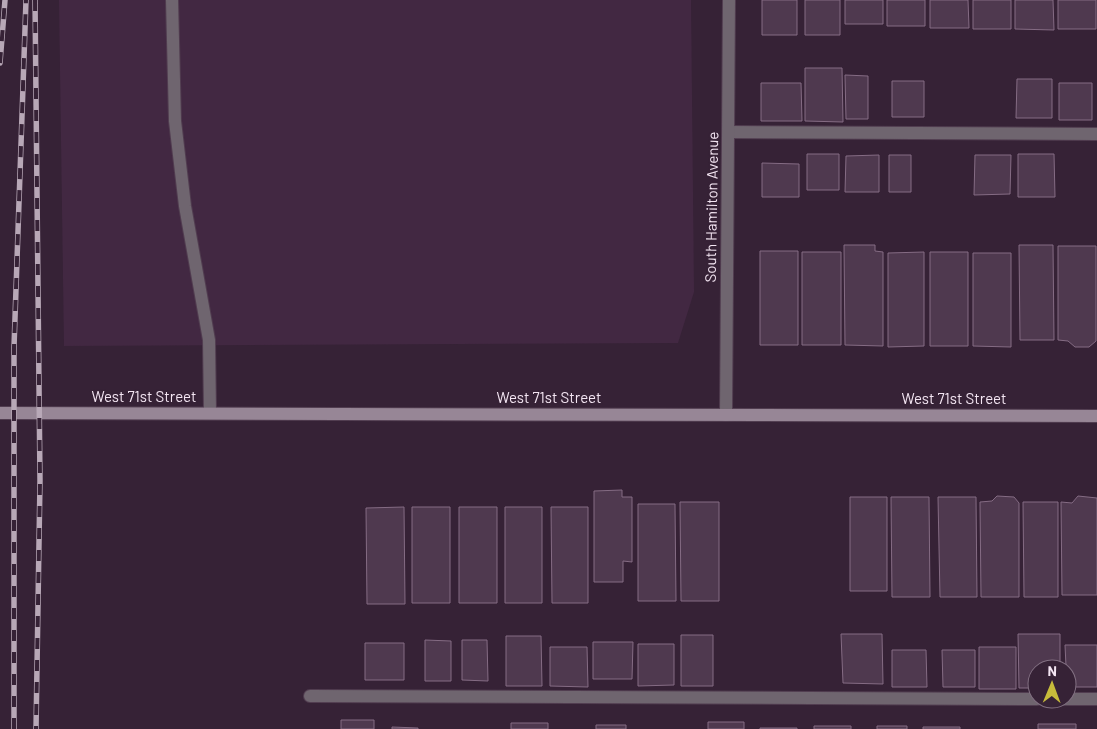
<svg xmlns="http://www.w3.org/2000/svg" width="1097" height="729" font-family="Barlow,sans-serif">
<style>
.built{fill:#422842}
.building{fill:#4f394f;stroke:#856c84}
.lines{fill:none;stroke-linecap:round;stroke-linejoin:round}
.lane-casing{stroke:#513d50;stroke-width:14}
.street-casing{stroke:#513d50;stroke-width:14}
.secondary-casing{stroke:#513d50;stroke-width:14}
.lane{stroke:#6f656f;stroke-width:12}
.street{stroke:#6f656f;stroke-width:12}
.secondary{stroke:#978696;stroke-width:12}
.rail-casing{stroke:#b8a8b7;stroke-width:5.5}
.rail{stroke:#362236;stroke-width:4;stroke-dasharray:11;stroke-linecap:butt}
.labels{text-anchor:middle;stroke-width:4;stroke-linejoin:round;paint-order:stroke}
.street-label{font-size:15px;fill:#f4e6f3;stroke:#362236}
</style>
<rect width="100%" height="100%" fill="#362236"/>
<path class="built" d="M 59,0 L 691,0 L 694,292 L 678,343 L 64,346 Z"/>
<path class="building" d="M 762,0 L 797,0 L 797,35 L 762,35 Z
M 805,0 L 840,0 L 840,35 L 805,35 Z
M 845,0 L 883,0 L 883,24 L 845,24 Z
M 887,0 L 925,0 L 925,26 L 887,26 Z
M 930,0 L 968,0 L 969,28 L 930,28 Z
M 973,0 L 1011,0 L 1011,29 L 973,29 Z
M 1015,0 L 1053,0 L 1054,30 L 1015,29 Z
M 1058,0 L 1096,0 L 1096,29 L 1058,29 Z
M 805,68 L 842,68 L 843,122 L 805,121 Z
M 845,75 L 868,76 L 868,119 L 846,119 Z
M 1017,79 L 1052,79 L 1052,118 L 1016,118 Z
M 892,81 L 924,81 L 924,117 L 892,117 Z
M 761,83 L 801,83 L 802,121 L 761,121 Z
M 1059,83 L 1092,83 L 1092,120 L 1059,120 Z
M 807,154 L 839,154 L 839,190 L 807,190 Z
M 1018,154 L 1054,154 L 1055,197 L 1018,197 Z
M 879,155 L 879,192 L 845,192 L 846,156 Z
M 889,155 L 911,155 L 911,192 L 889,192 Z
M 975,155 L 1011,155 L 1010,194 L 974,195 Z
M 762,163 L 799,164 L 799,197 L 762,197 Z
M 844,245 L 875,245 L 875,251 L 883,252 L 883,346 L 845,345 Z
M 1019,245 L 1053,245 L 1054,340 L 1020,340 Z
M 1058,246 L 1096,246 L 1096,341 L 1089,347 L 1075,347 L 1068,341 L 1058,340 Z
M 760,251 L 798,251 L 798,345 L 760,345 Z
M 802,252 L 841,252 L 841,345 L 802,345 Z
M 924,252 L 924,346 L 888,347 L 888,253 Z
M 930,252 L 968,252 L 968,346 L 930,346 Z
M 973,253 L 1011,253 L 1011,347 L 973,346 Z
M 622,490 L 622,497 L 632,497 L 632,562 L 623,561 L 623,582 L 594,582 L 594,491 Z
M 997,496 L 1014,497 L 1019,503 L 1019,597 L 981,597 L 980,502 L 992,501 Z
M 1078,496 L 1097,498 L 1097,595 L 1062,595 L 1061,502 L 1072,503 Z
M 850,497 L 887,497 L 887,591 L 850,591 Z
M 891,497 L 929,497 L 930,597 L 892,597 Z
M 938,497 L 976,497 L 977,597 L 940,597 Z
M 680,502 L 719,502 L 719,601 L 681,601 Z
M 1023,502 L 1058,502 L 1058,597 L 1024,597 Z
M 638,504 L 675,504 L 676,601 L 638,601 Z
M 404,507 L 405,604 L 367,604 L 366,508 Z
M 412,507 L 450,507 L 450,603 L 412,603 Z
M 459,507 L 497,507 L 497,603 L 459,603 Z
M 505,507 L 542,507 L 542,603 L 505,603 Z
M 551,507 L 588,507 L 588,603 L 552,603 Z
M 841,634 L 882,634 L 883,684 L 843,683 Z
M 1018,634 L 1060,634 L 1060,669 L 1037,669 L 1037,688 L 1019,688 Z
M 681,635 L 713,635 L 713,686 L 681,686 Z
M 506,636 L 541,636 L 542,686 L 506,686 Z
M 425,640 L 451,641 L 451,681 L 425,681 Z
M 462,640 L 487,640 L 488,681 L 462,680 Z
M 593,642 L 633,642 L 632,679 L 593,679 Z
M 365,643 L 404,643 L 404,680 L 365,680 Z
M 638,644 L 674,644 L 674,685 L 638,686 Z
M 1065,645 L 1097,645 L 1097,687 L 1067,687 Z
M 550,647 L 587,647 L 588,687 L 550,686 Z
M 979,647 L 1016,647 L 1016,689 L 979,689 Z
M 892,650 L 926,650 L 927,687 L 892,687 Z
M 942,650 L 975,650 L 975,687 L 943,687 Z
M 341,720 L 374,720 L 374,729 L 341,729 Z
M 708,722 L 744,722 L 744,729 L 708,729 Z
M 511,723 L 548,723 L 548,729 L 511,729 Z
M 1038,724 L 1076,724 L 1076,729 L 1038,729 Z
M 596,725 L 626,725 L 626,729 L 596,729 Z
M 814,726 L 851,726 L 851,729 L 814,729 Z
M 877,726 L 907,726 L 907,729 L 877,729 Z
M 392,727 L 418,728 L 418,729 L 392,729 Z
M 923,727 L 960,727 L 960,729 L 923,729 Z
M 760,728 L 797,728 L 797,729 L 760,729 Z"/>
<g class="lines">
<g class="lane-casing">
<path id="lane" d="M 172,0 L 175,121 L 185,206 L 209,340 L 210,413
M 729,132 L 1097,134
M 310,696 L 1037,699
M 1062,699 L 1097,699"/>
</g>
<g class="street-casing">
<path id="street" d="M 726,415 L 729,0"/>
</g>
<g class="secondary-casing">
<path id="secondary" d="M 0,413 L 1097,416"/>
</g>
<use href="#lane" class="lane"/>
<use href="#street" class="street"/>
<use href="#secondary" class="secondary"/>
<g class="rail-casing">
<path id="rail" d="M 35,0 L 40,481 L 36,729
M 0,63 L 5,0
M 14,729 L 14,347 L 26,0"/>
</g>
<use href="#rail" class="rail"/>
</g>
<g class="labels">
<g class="street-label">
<text transform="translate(712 207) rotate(-89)" y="5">South Hamilton Avenue</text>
<text x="144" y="402">West 71st Street</text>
<text x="549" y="403">West 71st Street</text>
<text x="954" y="404">West 71st Street</text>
</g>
</g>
<g transform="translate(1052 684) rotate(1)"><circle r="24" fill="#362236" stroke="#827082"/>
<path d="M0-4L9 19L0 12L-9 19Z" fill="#c7bb3b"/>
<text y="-8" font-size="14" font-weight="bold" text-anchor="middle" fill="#f4e6f3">N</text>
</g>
</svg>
